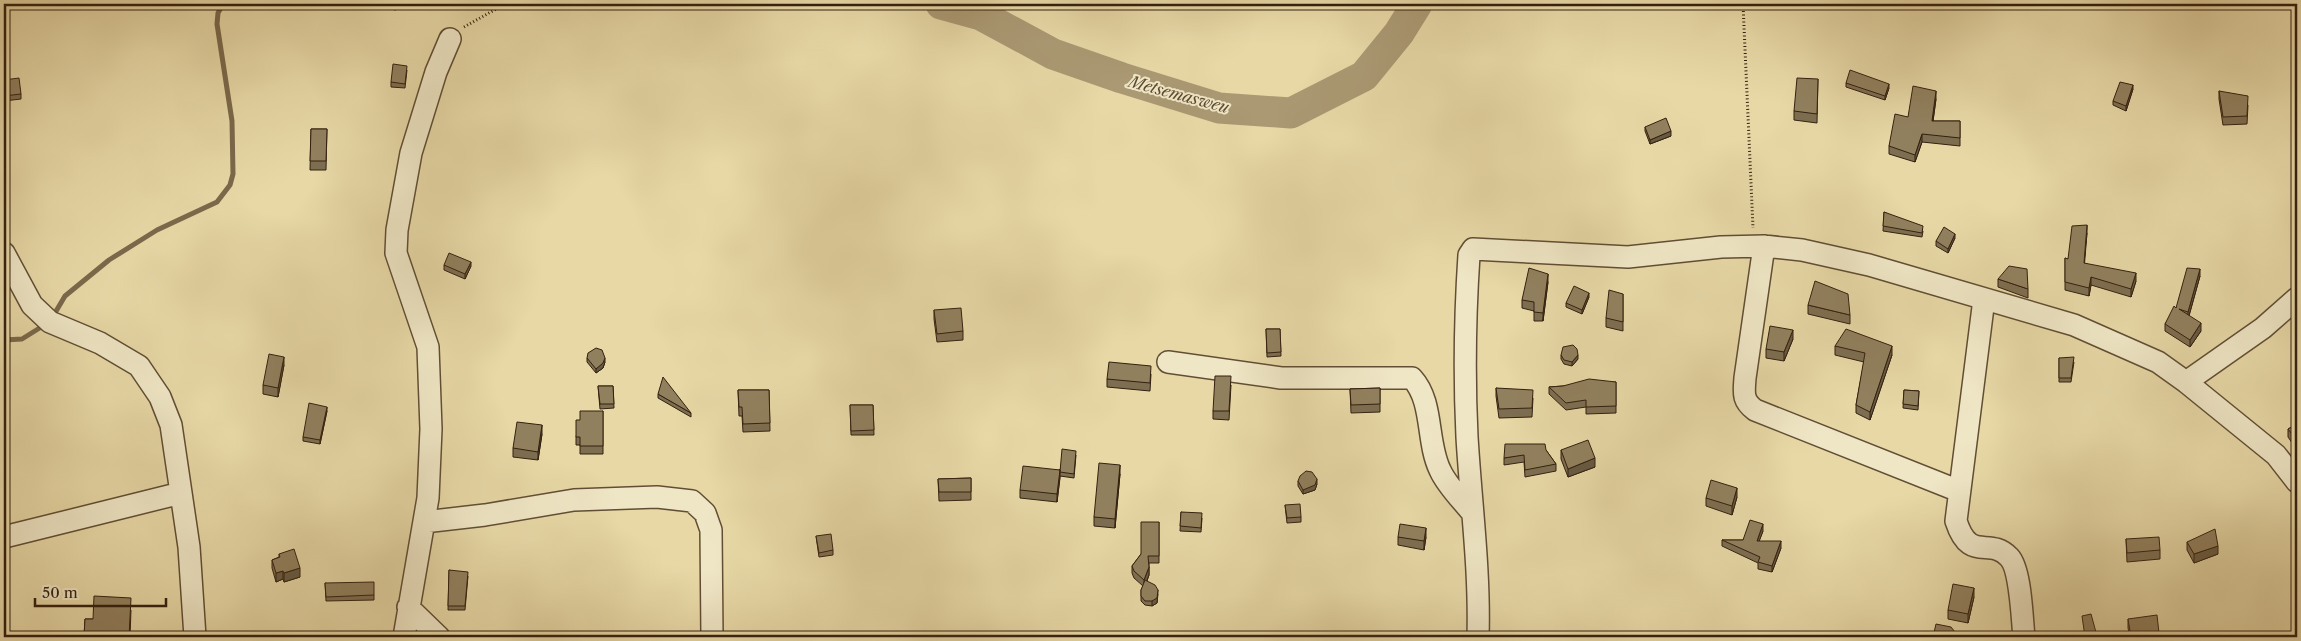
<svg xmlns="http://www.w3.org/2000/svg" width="2301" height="641" font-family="'Libre Caslon Text',serif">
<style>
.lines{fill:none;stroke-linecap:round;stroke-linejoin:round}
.stream{stroke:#7b694b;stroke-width:5}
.river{stroke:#aa9973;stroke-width:31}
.minor-casing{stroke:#614e35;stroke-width:24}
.path{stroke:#34200f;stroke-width:3;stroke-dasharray:1 2.5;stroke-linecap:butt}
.minor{stroke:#efe6c5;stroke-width:21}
.wall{fill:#7d6e51;stroke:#34200f}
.shaded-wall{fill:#665a42;stroke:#34200f}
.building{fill:#91805e;stroke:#34200f}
.labels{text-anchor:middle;stroke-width:4;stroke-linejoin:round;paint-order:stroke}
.water-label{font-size:16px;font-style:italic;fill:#5d4a32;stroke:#efe6c5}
</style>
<rect width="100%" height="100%" fill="#e7d8a6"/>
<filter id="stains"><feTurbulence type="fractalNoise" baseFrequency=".004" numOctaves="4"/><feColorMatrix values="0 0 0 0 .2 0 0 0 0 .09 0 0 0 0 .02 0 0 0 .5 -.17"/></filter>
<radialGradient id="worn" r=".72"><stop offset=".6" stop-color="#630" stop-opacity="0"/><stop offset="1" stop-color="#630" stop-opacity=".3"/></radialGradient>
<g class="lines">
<path class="stream" d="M 52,318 L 65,296 L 109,260 L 157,230 L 217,202 L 230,185 L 233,174 L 232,121 L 217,24 L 218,13 L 223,4
M 4,340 L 22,339 L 46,324"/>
<path class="river" d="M 941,4 L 981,15 L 1053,54 L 1122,78 L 1219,108 L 1291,113 L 1364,76 L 1399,33 L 1417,4"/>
<g class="minor-casing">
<path id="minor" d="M 1764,246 L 1745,378 C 1744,393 1742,400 1755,410 L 1959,491
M 4,253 L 32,305 L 50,322 L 100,343 L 139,366 L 160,397 L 171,425 L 189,547 L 195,637
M 1984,299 L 1956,521 C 1970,564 1989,536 2009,557 C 2021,569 2022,620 2024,637
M 1168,362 L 1281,378 L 1412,378 C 1434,402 1426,441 1440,470 C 1447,486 1463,501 1473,514
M 2186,382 L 2263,328 L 2297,298
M 424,522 L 485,515 L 574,500 L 657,497 L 692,501 L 705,513 L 711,530 L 712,637
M 4,537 L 181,493
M 408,607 L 439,637
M 404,637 L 428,498 L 431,429 L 428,347 L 396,253 L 397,230 L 411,153 L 436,72 L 450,39
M 1478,637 C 1480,570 1471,504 1467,437 C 1464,376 1465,315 1469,255 L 1473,249 L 1628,257 L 1721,247 L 1764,246 L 1802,250 L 1869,265 L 2074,325 L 2158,362 L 2186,382 L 2276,455 L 2297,482"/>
</g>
<path class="path" d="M 1743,4 L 1753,228
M 464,27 L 505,4"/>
<use href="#minor" class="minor"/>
</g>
<path class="wall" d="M 383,4 L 397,4 L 396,10 L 383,8 Z
M 407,70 L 405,88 L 391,87 L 391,82 Z
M 1818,79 L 1817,123 L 1794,120 L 1794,111 Z
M 4,80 L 21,94 L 21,99 L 4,101 Z
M 1846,83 L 1889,88 L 1885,100 L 1846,87 Z
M 2133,89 L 2126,111 L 2113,105 L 2113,101 Z
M 2219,91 L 2248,105 L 2247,124 L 2223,125 L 2219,99 Z
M 1936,99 L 1933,121 L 1960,121 L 1960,146 L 1922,142 L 1915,162 L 1889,154 L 1889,146 L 1908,117 Z
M 1645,127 L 1671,136 L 1650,144 L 1645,131 Z
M 311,129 L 327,129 L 326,170 L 310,170 Z
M 1884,212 L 1923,231 L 1922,237 L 1883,231 Z
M 2087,233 L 2084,263 L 2136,281 L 2131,297 L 2091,285 L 2089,296 L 2065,290 L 2065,258 L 2068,259 Z
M 1955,238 L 1948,253 L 1936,246 L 1936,241 Z
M 444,265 L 471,266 L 465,279 L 444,270 Z
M 2200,276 L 2189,316 L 2201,331 L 2190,347 L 2165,331 L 2165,324 L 2176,308 Z
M 1998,279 L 2028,289 L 2028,298 L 1998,287 Z
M 1548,282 L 1543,321 L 1534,321 L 1534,311 L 1522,308 L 1522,300 Z
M 1623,294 L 1623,331 L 1606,327 L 1606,318 Z
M 1589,297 L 1582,314 L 1566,307 L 1566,303 Z
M 1808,305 L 1850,315 L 1850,324 L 1808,314 Z
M 934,310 L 963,331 L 963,340 L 937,342 L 934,319 Z
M 1266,329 L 1280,329 L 1281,356 L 1267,357 Z
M 1793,339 L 1784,361 L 1766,358 L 1766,349 Z
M 1835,346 L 1892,355 L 1870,420 L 1856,413 L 1856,405 L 1864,362 L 1835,355 Z
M 1561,355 L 1578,359 L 1572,366 L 1564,364 L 1561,359 Z
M 587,358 L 605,362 L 603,368 L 596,373 L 587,362 Z
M 2059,358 L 2074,362 L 2071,382 L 2059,382 Z
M 284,365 L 278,397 L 263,394 L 263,385 Z
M 1151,374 L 1150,391 L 1107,387 L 1107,379 Z
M 1616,382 L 1616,413 L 1586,414 L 1586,407 L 1566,410 L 1549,394 L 1549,387 Z
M 1231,385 L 1229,420 L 1213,419 L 1213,411 Z
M 598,386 L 613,386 L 614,408 L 600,409 Z
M 1380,388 L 1380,412 L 1351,413 L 1350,389 Z
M 1496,388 L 1533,398 L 1532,417 L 1499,418 L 1496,396 Z
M 738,390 L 769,390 L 770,431 L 743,432 L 742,416 L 739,416 Z
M 1904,390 L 1919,391 L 1918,410 L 1903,408 Z
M 2297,391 L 2297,407 L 2294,400 L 2294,392 Z
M 658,394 L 691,413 L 691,417 L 658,398 Z
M 850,405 L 873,405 L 874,435 L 851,435 Z
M 327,411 L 320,444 L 303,441 L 303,437 Z
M 603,411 L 603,454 L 580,454 L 580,445 L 576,445 L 576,437 L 580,420 Z
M 2297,424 L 2297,450 L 2288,437 L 2288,429 Z
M 542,434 L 538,460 L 513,457 L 513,448 Z
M 1546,450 L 1556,464 L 1556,471 L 1525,477 L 1524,462 L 1504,465 L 1504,458 Z
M 1561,450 L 1595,467 L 1568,477 L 1561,459 Z
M 1076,455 L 1074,478 L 1060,476 L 1057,502 L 1020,498 L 1020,490 L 1059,470 Z
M 1120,474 L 1115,528 L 1094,526 L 1094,517 Z
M 971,478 L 971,500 L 939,501 L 938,479 Z
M 1298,481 L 1317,484 L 1315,490 L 1303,494 L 1298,486 Z
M 1737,497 L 1732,515 L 1706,506 L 1706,498 Z
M 1285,505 L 1301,517 L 1301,522 L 1287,523 Z
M 1181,512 L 1202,518 L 1201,532 L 1180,531 Z
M 1159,522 L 1159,563 L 1149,563 L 1149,575 L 1147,581 L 1158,594 L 1157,603 L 1152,606 L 1145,605 L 1141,601 L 1141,590 L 1143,586 L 1134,578 L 1132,573 L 1132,566 L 1141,554 Z
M 1763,531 L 1759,541 L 1781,548 L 1772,572 L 1758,569 L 1758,563 L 1722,546 L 1722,540 L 1743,540 Z
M 816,536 L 833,550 L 833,555 L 819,557 Z
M 1398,537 L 1426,537 L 1424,550 L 1398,545 Z
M 2126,539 L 2160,550 L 2160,559 L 2127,562 Z
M 2187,542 L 2218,554 L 2194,563 L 2187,550 Z
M 279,554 L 300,577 L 284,582 L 283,579 L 276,582 L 272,568 L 272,560 L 279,557 Z
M 449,570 L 468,576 L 465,610 L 448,610 Z
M 325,583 L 374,595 L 374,600 L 326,601 Z
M 1974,597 L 1968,623 L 1948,619 L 1948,610 Z
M 131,610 L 130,637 L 84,637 L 85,619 L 93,619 Z
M 2128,619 L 2159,633 L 2159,637 L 2130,637 L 2128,628 Z"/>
<path class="shaded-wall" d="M 1889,84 L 1889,88 L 1885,100 L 1885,96 Z
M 2133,85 L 2133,89 L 2126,111 L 2126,106 Z
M 1936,91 L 1936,99 L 1932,128 L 1932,121 Z
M 1671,131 L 1671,136 L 1650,144 L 1650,140 Z
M 1922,134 L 1922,142 L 1915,162 L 1915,155 Z
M 2087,225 L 2087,233 L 2084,270 L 2084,263 Z
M 1955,234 L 1955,238 L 1948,253 L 1948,249 Z
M 471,262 L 471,266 L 465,279 L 465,274 Z
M 2200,269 L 2200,276 L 2188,319 L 2188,312 Z
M 2136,273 L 2136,281 L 2131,297 L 2131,289 Z
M 1548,274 L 1548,282 L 1543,321 L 1543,313 Z
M 2091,277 L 2091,285 L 2089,296 L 2089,288 Z
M 1589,293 L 1589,297 L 1582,314 L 1582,310 Z
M 2201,323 L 2201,331 L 2190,347 L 2190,340 Z
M 1793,330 L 1793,339 L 1784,361 L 1784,352 Z
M 1892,346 L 1892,355 L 1870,420 L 1870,412 Z
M 1578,355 L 1578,359 L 1572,366 L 1572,362 Z
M 284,357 L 284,365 L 278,397 L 278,388 Z
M 605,358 L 605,362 L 603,368 L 596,373 L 596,369 Z
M 327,407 L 327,411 L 320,444 L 320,440 Z
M 542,425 L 542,434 L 538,460 L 538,452 Z
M 1595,458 L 1595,467 L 1568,477 L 1568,469 Z
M 1120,465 L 1120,474 L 1115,528 L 1115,519 Z
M 1060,470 L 1060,478 L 1057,502 L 1057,494 Z
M 1317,479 L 1317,484 L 1315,490 L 1303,494 L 1303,490 Z
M 1737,488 L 1737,497 L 1732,515 L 1732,506 Z
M 1763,524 L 1763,531 L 1757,547 L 1757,541 Z
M 1426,528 L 1426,537 L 1424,550 L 1424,541 Z
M 1781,541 L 1781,548 L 1772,572 L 1772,566 Z
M 2218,546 L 2218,554 L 2194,563 L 2194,554 Z
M 1149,567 L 1149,575 L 1144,588 L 1144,580 Z
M 300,568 L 300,577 L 284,582 L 284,573 Z
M 283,571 L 283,579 L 276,582 L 276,573 Z
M 1974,588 L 1974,597 L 1968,623 L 1968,614 Z
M 1158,590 L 1157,603 L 1152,606 L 1152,601 Z
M 6,591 L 6,600 L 4,616 L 4,607 Z"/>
<path class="building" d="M 393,64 L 407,66 L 405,84 L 391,82 Z
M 1850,70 L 1889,84 L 1885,96 L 1846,83 Z
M 19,78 L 21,94 L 4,96 L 4,80 Z
M 1797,78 L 1818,79 L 1817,114 L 1794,111 Z
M 2120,82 L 2133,85 L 2126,106 L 2113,101 Z
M 1913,86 L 1936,91 L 1932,121 L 1960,121 L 1960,138 L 1922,134 L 1915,155 L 1889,146 L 1895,114 L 1908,117 Z
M 2219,91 L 2248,96 L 2247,116 L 2223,117 Z
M 1666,118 L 1671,131 L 1650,140 L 1645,127 Z
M 311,129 L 327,129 L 326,161 L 310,161 Z
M 1884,212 L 1923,226 L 1922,233 L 1883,226 Z
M 2087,225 L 2084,263 L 2136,273 L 2131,289 L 2091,277 L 2089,288 L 2065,282 L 2065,258 L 2068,259 L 2072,226 Z
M 1944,227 L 1955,234 L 1948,249 L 1936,241 Z
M 449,253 L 471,262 L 465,274 L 444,265 Z
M 2009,266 L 2027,269 L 2028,289 L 1998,279 Z
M 1529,268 L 1548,274 L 1543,313 L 1534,312 L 1534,302 L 1522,300 Z
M 2187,268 L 2200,269 L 2188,312 L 2179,309 L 2201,323 L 2190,340 L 2165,324 L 2174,306 L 2176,308 Z
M 1815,281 L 1848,294 L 1850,315 L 1808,305 Z
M 1574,286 L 1589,293 L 1582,310 L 1566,303 Z
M 1609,290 L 1623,294 L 1623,322 L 1606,318 Z
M 961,308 L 963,331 L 937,334 L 934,310 Z
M 1770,326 L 1793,330 L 1784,352 L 1766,349 Z
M 1266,329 L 1280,329 L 1281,352 L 1267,353 Z
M 1846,329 L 1892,346 L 1870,412 L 1856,405 L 1865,353 L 1835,346 Z
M 1573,345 L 1577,349 L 1578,355 L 1572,362 L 1564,360 L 1561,355 L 1563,347 Z
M 596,348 L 602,350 L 605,358 L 603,363 L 596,369 L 587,358 L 588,353 Z
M 269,354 L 284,357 L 278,388 L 263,385 Z
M 2074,357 L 2071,378 L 2059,378 L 2059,358 Z
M 1109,362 L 1151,366 L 1150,383 L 1107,379 Z
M 1215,376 L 1231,376 L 1229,411 L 1213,411 Z
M 663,377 L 691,413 L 658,394 Z
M 1589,379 L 1616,382 L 1616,406 L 1586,407 L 1586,400 L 1566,403 L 1549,387 L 1563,386 Z
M 598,386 L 613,386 L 614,404 L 600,404 Z
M 1380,388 L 1380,404 L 1351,405 L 1350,389 Z
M 1496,388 L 1533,390 L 1532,408 L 1499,409 Z
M 738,390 L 769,390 L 770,423 L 743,424 L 742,407 L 739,407 Z
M 1904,390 L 1919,391 L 1918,406 L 1903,404 Z
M 2297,391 L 2297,398 L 2294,392 Z
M 309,403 L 327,407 L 320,440 L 303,437 Z
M 850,405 L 873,405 L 874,430 L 851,431 Z
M 580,411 L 603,411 L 603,446 L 580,446 L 580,437 L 576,437 L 576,420 L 580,420 Z
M 517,422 L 542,425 L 538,452 L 513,448 Z
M 2297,424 L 2297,441 L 2288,429 Z
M 1588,440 L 1595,458 L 1568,469 L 1561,450 Z
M 1505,444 L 1545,444 L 1546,450 L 1556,464 L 1525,470 L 1524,455 L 1504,458 Z
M 1062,449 L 1076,451 L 1074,474 L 1060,472 Z
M 1099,463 L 1120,465 L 1115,519 L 1094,517 Z
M 1023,466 L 1060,470 L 1057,494 L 1020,490 Z
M 1306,471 L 1312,472 L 1317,479 L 1315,485 L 1303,490 L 1298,481 L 1300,476 Z
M 971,478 L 971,492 L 939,492 L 938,479 Z
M 1711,480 L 1737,488 L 1732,506 L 1706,498 Z
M 1300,504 L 1301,517 L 1287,518 L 1285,505 Z
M 1181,512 L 1202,513 L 1201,528 L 1180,526 Z
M 1750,520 L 1763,524 L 1757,541 L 1781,541 L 1772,566 L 1758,562 L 1760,557 L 1722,540 L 1743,540 Z
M 1141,522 L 1159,522 L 1159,556 L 1148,556 L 1149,567 L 1144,580 L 1134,571 L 1132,566 L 1141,554 Z
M 1400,524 L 1426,528 L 1424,541 L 1398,537 Z
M 2215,529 L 2218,546 L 2194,554 L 2187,542 Z
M 831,534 L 833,550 L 819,553 L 816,536 Z
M 2159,537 L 2160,550 L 2127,553 L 2126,539 Z
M 294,549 L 300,568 L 284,573 L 283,571 L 276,573 L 272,560 L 280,557 L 279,554 Z
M 449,570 L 468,572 L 465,606 L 448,606 Z
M 1145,580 L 1155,585 L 1158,590 L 1157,598 L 1152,601 L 1145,601 L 1141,596 L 1141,590 Z
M 374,582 L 374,595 L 326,597 L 325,583 Z
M 1953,584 L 1974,588 L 1968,614 L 1948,610 Z
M 4,591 L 6,591 L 4,607 Z
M 94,596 L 131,598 L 129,637 L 84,636 L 85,619 L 93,619 Z
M 2091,614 L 2097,636 L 2110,634 L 2111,637 L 2085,637 L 2082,616 Z
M 2157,615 L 2159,633 L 2131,637 L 2128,619 Z
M 1936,624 L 1951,627 L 1959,637 L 1933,637 Z
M 239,632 L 255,632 L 255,637 L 239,637 Z
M 1848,632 L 1855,637 L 1845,637 Z"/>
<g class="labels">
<g class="water-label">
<text transform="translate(1179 94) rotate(15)" y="6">Metsemasweu</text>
</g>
</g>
<rect width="2301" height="641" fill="none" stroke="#e7d8a6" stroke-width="20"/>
<rect x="5" y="5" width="2291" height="631" fill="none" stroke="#34200f" stroke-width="2.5"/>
<rect x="10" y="10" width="2281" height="621" fill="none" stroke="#34200f"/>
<path d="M35 598v8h131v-8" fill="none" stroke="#34200f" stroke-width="2.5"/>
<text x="42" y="598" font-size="15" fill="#34200f" stroke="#efe6c5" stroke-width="4" paint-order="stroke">50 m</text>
<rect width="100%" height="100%" filter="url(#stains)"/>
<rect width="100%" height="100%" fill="url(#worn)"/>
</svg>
